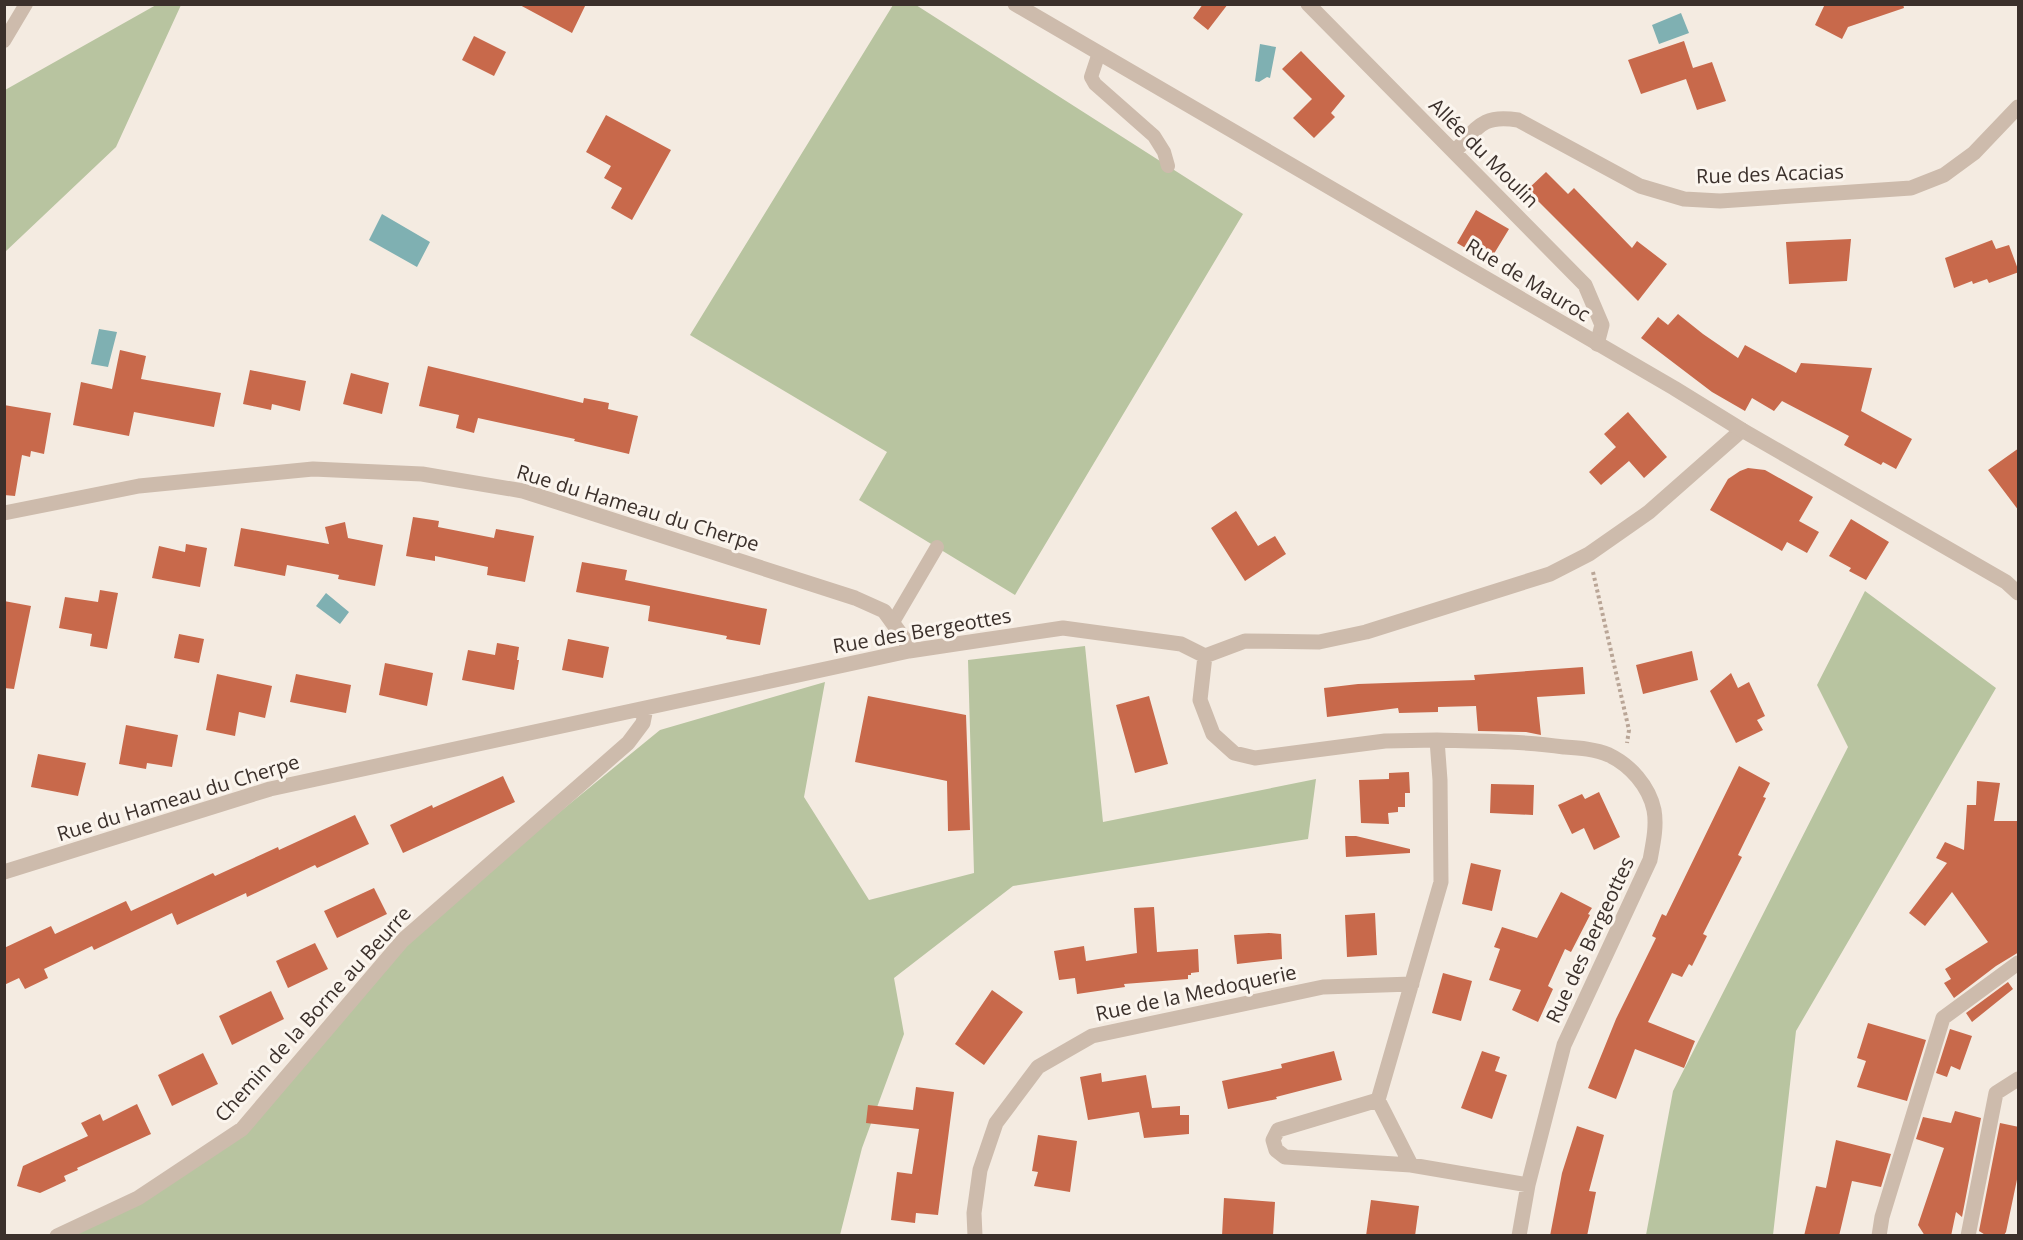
<svg xmlns="http://www.w3.org/2000/svg" width="2023" height="1240" font-family="'Open Sans',sans-serif">
<style>
.green{fill:#b8c4a0}
.water{fill:#7fb0b2}
.building{fill:#c8694b}
.lines{fill:none;stroke-linecap:round;stroke-linejoin:round}
.path{stroke:#b9a596;stroke-width:4;stroke-dasharray:3 3;stroke-linecap:butt}
.service{stroke:#cdbbac;stroke-width:14}
.minor{stroke:#cdbbac;stroke-width:15}
.tertiary{stroke:#cdbbac;stroke-width:15}
.labels{text-anchor:middle;stroke-width:6;stroke-linejoin:round;paint-order:stroke}
.street-label{font-size:20px;fill:#3b302b;stroke:#fbf5ee}
</style>
<rect width="100%" height="100%" fill="#f4ebe1"/>
<path class="green" d="M 156,5 L 181,5 L 116,147 L 5,252 L 5,90 Z
M 893,5 L 916,5 L 1243,214 L 1015,595 L 859,500 L 887,452 L 690,335 Z
M 1865,591 L 1996,688 L 1796,1031 L 1773,1235 L 1646,1235 L 1673,1091 L 1848,747 L 1817,685 Z
M 1085,646 L 1103,822 L 1316,779 L 1308,839 L 1013,886 L 894,978 L 904,1034 L 862,1148 L 840,1235 L 57,1236 L 138,1197 L 242,1129 L 403,940 L 660,730 L 825,682 L 804,797 L 869,900 L 974,873 L 968,660 Z"/>
<path class="water" d="M 1681,13 L 1689,33 L 1659,44 L 1652,25 Z
M 1260,44 L 1276,47 L 1270,78 L 1267,77 L 1259,82 L 1255,81 Z
M 382,214 L 430,242 L 417,267 L 369,240 Z
M 99,329 L 117,332 L 108,367 L 91,364 Z
M 326,593 L 349,612 L 340,624 L 316,606 Z"/>
<path class="building" d="M 518,4 L 586,4 L 572,33 Z
M 1203,4 L 1228,4 L 1208,30 L 1193,18 Z
M 1825,4 L 1903,4 L 1904,8 L 1848,27 L 1842,39 L 1815,25 Z
M 474,36 L 506,52 L 494,76 L 462,60 Z
M 1684,41 L 1693,68 L 1712,62 L 1726,101 L 1697,110 L 1686,79 L 1641,94 L 1628,60 Z
M 1301,51 L 1345,96 L 1331,113 L 1335,117 L 1314,138 L 1293,118 L 1312,99 L 1282,69 Z
M 606,115 L 671,150 L 632,220 L 611,208 L 622,188 L 604,178 L 611,166 L 586,152 Z
M 1546,172 L 1568,194 L 1574,188 L 1632,248 L 1637,241 L 1667,264 L 1638,301 L 1527,190 Z
M 1476,210 L 1509,229 L 1489,262 L 1457,243 Z
M 1851,239 L 1847,281 L 1789,284 L 1786,242 Z
M 1992,240 L 1996,249 L 2009,245 L 2019,272 L 1989,283 L 1987,279 L 1973,284 L 1972,281 L 1954,288 L 1945,258 Z
M 1678,314 L 1703,334 L 1738,358 L 1745,345 L 1796,373 L 1801,363 L 1872,368 L 1861,411 L 1912,439 L 1896,469 L 1883,462 L 1881,465 L 1844,445 L 1849,436 L 1782,401 L 1774,411 L 1752,398 L 1745,411 L 1712,392 L 1641,338 L 1658,317 L 1668,325 Z
M 120,350 L 146,356 L 141,379 L 221,393 L 214,427 L 134,412 L 129,436 L 73,425 L 81,382 L 112,389 Z
M 428,366 L 583,403 L 584,398 L 609,403 L 608,409 L 638,416 L 629,454 L 574,441 L 575,439 L 478,418 L 474,433 L 456,428 L 459,415 L 419,406 Z
M 250,370 L 306,381 L 300,411 L 272,404 L 271,410 L 243,404 Z
M 351,373 L 389,383 L 382,414 L 343,404 Z
M 4,405 L 51,413 L 44,454 L 31,451 L 30,457 L 22,455 L 15,496 L 4,495 Z
M 1628,412 L 1667,457 L 1644,478 L 1629,461 L 1601,485 L 1589,472 L 1616,447 L 1604,434 Z
M 2019,448 L 2019,511 L 1988,470 Z
M 1748,468 L 1765,470 L 1813,497 L 1799,521 L 1819,532 L 1807,553 L 1787,542 L 1782,551 L 1710,510 L 1728,479 L 1740,471 Z
M 1236,511 L 1258,546 L 1275,536 L 1286,554 L 1245,581 L 1211,528 Z
M 413,517 L 439,521 L 438,527 L 494,538 L 496,529 L 534,536 L 525,582 L 487,575 L 488,567 L 435,556 L 435,561 L 406,556 Z
M 1851,519 L 1889,542 L 1866,580 L 1849,571 L 1851,568 L 1829,556 Z
M 345,522 L 348,538 L 383,545 L 375,586 L 338,579 L 339,575 L 287,565 L 285,576 L 234,566 L 241,528 L 329,544 L 325,527 Z
M 186,544 L 207,548 L 200,587 L 152,578 L 159,546 L 185,552 Z
M 582,562 L 627,570 L 625,580 L 767,609 L 760,645 L 726,639 L 727,636 L 648,621 L 650,606 L 576,592 Z
M 100,590 L 118,593 L 107,649 L 90,646 L 92,634 L 59,628 L 65,597 L 98,602 Z
M 4,601 L 31,606 L 14,689 L 4,688 Z
M 179,634 L 204,639 L 199,663 L 174,658 Z
M 568,639 L 609,647 L 603,678 L 562,670 Z
M 497,643 L 519,647 L 517,660 L 519,660 L 514,690 L 462,680 L 468,650 L 495,655 Z
M 1692,651 L 1698,680 L 1643,694 L 1636,665 Z
M 385,663 L 433,673 L 427,706 L 379,695 Z
M 1583,667 L 1585,694 L 1537,697 L 1541,735 L 1526,732 L 1478,731 L 1476,706 L 1438,707 L 1438,712 L 1399,713 L 1398,708 L 1327,717 L 1324,688 L 1358,684 L 1475,680 L 1474,675 Z
M 1731,673 L 1738,688 L 1749,682 L 1765,716 L 1757,720 L 1763,730 L 1736,743 L 1710,691 Z
M 217,674 L 272,686 L 265,718 L 239,712 L 235,736 L 206,730 Z
M 296,674 L 351,685 L 346,713 L 290,702 Z
M 868,696 L 966,715 L 970,830 L 948,831 L 947,781 L 855,762 Z
M 1149,696 L 1168,764 L 1135,773 L 1116,705 Z
M 126,725 L 178,735 L 172,767 L 147,763 L 146,769 L 119,764 Z
M 38,754 L 86,763 L 78,796 L 31,787 Z
M 1739,766 L 1770,783 L 1763,797 L 1766,798 L 1738,855 L 1742,857 L 1703,934 L 1707,936 L 1692,966 L 1689,964 L 1682,977 L 1672,973 L 1648,1022 L 1695,1041 L 1684,1068 L 1635,1049 L 1616,1099 L 1588,1088 L 1616,1019 L 1656,938 L 1652,936 L 1662,914 L 1666,916 Z
M 1409,772 L 1410,793 L 1405,793 L 1405,807 L 1398,807 L 1398,812 L 1388,813 L 1389,824 L 1361,823 L 1359,780 L 1389,779 L 1389,773 Z
M 503,776 L 515,802 L 403,853 L 390,825 L 432,805 L 433,808 Z
M 1977,781 L 2000,783 L 1994,821 L 2019,821 L 2019,952 L 1996,966 L 1954,998 L 1944,983 L 1951,979 L 1945,969 L 1988,942 L 1952,892 L 1925,926 L 1909,913 L 1947,863 L 1936,858 L 1945,842 L 1964,850 L 1967,805 L 1976,805 Z
M 1491,784 L 1534,785 L 1533,815 L 1490,813 Z
M 1599,792 L 1620,837 L 1594,850 L 1584,828 L 1572,834 L 1558,805 L 1582,794 L 1585,799 Z
M 355,815 L 369,844 L 317,868 L 315,865 L 247,897 L 246,893 L 177,925 L 172,913 L 94,950 L 92,946 L 44,969 L 48,978 L 25,989 L 19,978 L 4,985 L 4,948 L 51,926 L 55,934 L 126,901 L 131,911 L 213,873 L 215,876 L 278,847 L 279,850 Z
M 1345,836 L 1356,836 L 1410,849 L 1410,853 L 1346,857 Z
M 1471,863 L 1501,870 L 1492,911 L 1462,904 Z
M 374,888 L 387,914 L 337,938 L 324,911 Z
M 1561,892 L 1592,908 L 1588,914 L 1590,915 L 1571,952 L 1565,949 L 1548,986 L 1553,989 L 1538,1022 L 1512,1010 L 1521,990 L 1489,980 L 1500,949 L 1494,947 L 1502,927 L 1537,938 Z
M 1154,907 L 1157,952 L 1198,949 L 1199,972 L 1191,973 L 1191,975 L 1188,975 L 1188,979 L 1124,984 L 1125,987 L 1077,994 L 1075,978 L 1059,980 L 1054,951 L 1084,946 L 1086,961 L 1137,953 L 1134,908 Z
M 1375,913 L 1377,955 L 1347,957 L 1345,915 Z
M 1269,933 L 1281,934 L 1282,959 L 1237,964 L 1234,935 Z
M 315,943 L 328,969 L 288,988 L 276,961 Z
M 1443,973 L 1472,981 L 1461,1021 L 1432,1013 Z
M 2008,982 L 2013,989 L 1972,1022 L 1966,1013 Z
M 992,990 L 1023,1012 L 984,1065 L 955,1044 Z
M 271,991 L 284,1019 L 232,1045 L 219,1016 Z
M 1868,1023 L 1926,1040 L 1907,1101 L 1857,1087 L 1866,1061 L 1857,1058 Z
M 1950,1029 L 1972,1036 L 1960,1070 L 1951,1066 L 1947,1077 L 1936,1073 Z
M 1334,1051 L 1342,1080 L 1276,1097 L 1277,1099 L 1228,1109 L 1222,1081 L 1282,1068 L 1281,1064 Z
M 1482,1051 L 1500,1057 L 1495,1071 L 1507,1075 L 1492,1119 L 1461,1108 Z
M 203,1053 L 218,1084 L 172,1106 L 158,1075 Z
M 1101,1073 L 1102,1082 L 1146,1075 L 1152,1108 L 1180,1106 L 1180,1115 L 1189,1115 L 1189,1134 L 1144,1138 L 1139,1112 L 1088,1120 L 1080,1077 Z
M 916,1087 L 954,1092 L 938,1215 L 916,1213 L 915,1223 L 891,1220 L 897,1172 L 912,1174 L 919,1129 L 866,1123 L 868,1105 L 913,1110 Z
M 137,1104 L 151,1134 L 77,1168 L 78,1170 L 64,1176 L 66,1181 L 40,1193 L 17,1186 L 23,1166 L 88,1136 L 81,1123 L 100,1114 L 103,1121 Z
M 1955,1111 L 1981,1118 L 1962,1217 L 1956,1212 L 1951,1236 L 1925,1236 L 1918,1225 L 1944,1148 L 1916,1139 L 1923,1117 L 1951,1123 Z
M 2000,1123 L 2019,1127 L 2019,1170 L 2006,1232 L 2004,1235 L 1987,1236 L 1979,1231 Z
M 1577,1126 L 1604,1135 L 1589,1191 L 1596,1192 L 1587,1236 L 1550,1236 L 1562,1173 Z
M 1038,1135 L 1077,1141 L 1070,1192 L 1034,1186 L 1038,1172 L 1032,1171 Z
M 1836,1140 L 1891,1154 L 1881,1187 L 1852,1181 L 1839,1236 L 1804,1236 L 1816,1186 L 1826,1188 Z
M 1224,1198 L 1275,1202 L 1273,1236 L 1222,1236 Z
M 1371,1200 L 1419,1206 L 1415,1236 L 1366,1236 Z"/>
<g class="lines">
<path class="path" d="M 1593,572 L 1629,730 L 1627,743"/>
<path class="service" d="M 4,41 L 26,4
M 1099,53 L 1091,77 L 1095,84 L 1154,136 L 1164,152 L 1168,166
M 893,622 L 937,547"/>
<path class="minor" d="M 1308,4 L 1585,285 L 1602,325 L 1597,344
M 1454,152 C 1478,128 1481,114 1518,120 L 1640,186 L 1684,199 L 1720,201 L 1911,188 L 1944,175 L 1974,153 L 2018,107
M 4,513 L 139,486 L 313,469 L 422,474 L 523,491 L 855,598 L 884,611 L 905,640 L 909,651
M 1205,656 L 1200,700 L 1213,734 L 1234,753 L 1255,758 L 1385,741 L 1437,740 L 1440,780 L 1441,882 L 1378,1100 L 1278,1130 L 1273,1140 L 1276,1150 L 1285,1157 L 1411,1165 L 1528,1185
M 1437,740 C 1479,741 1522,741 1564,747 C 1579,748 1595,749 1609,755 C 1630,765 1649,786 1654,810 C 1657,826 1653,844 1650,860 L 1564,1045 L 1528,1185 L 1519,1236
M 4,872 L 270,789 L 909,651 L 1063,628 L 1181,644 L 1205,656 L 1245,641 L 1319,642 L 1366,632 L 1550,574 L 1589,554 L 1649,512 L 1742,430
M 1378,1100 L 1411,1165
M 57,1236 L 138,1198 L 242,1129 L 403,940 L 628,743 L 643,723 L 646,708
M 975,1236 L 974,1213 L 980,1170 L 996,1123 L 1038,1067 L 1092,1036 L 1323,987 L 1412,984
M 1879,1236 L 1882,1217 L 1943,1018 L 2018,963
M 1968,1236 L 1996,1093 L 2018,1079"/>
<path class="tertiary" d="M 1015,4 L 1674,388 L 1742,430 L 2006,582 L 2018,593"/>
</g>
<g class="labels">
<g class="street-label">
<text transform="translate(1484 153) rotate(45)" y="7">Allée du Moulin</text>
<text transform="translate(1770 174) rotate(-2)" y="7">Rue des Acacias</text>
<text transform="translate(1528 280) rotate(31)" y="7">Rue de Mauroc</text>
<text transform="translate(638 508) rotate(17)" y="7">Rue du Hameau du Cherpe</text>
<text transform="translate(922 631) rotate(-10)" y="7">Rue des Bergeottes</text>
<text transform="translate(178 798) rotate(-17)" y="7">Rue du Hameau du Cherpe</text>
<text transform="translate(1590 940) rotate(-65)" y="7">Rue des Bergeottes</text>
<text transform="translate(1196 993) rotate(-12)" y="7">Rue de la Medoquerie</text>
<text transform="translate(313 1014) rotate(-48)" y="7">Chemin de la Borne au Beurre</text>
</g>
</g>
<rect width="2023" height="1240" fill="none" stroke="#3b302b" stroke-width="12"/>
</svg>
